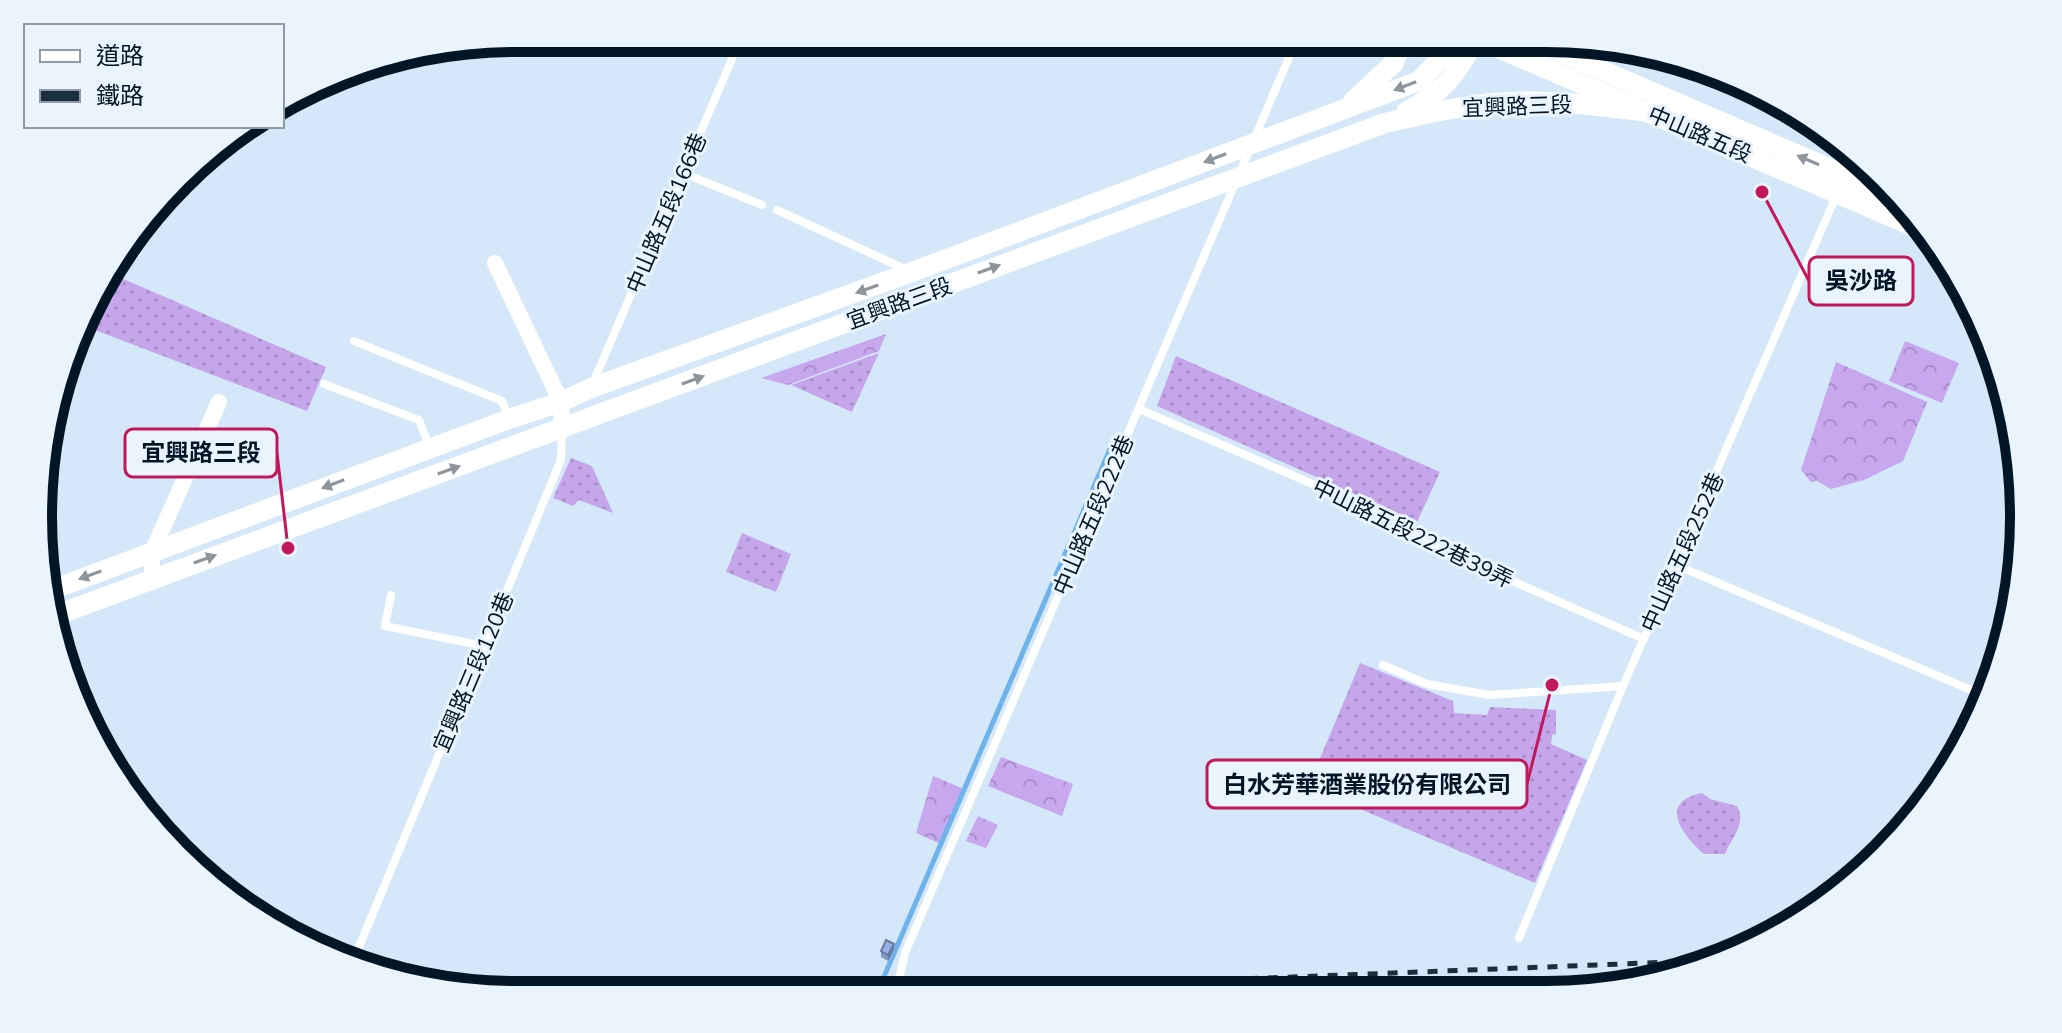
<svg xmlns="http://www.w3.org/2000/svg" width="2062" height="1033" font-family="Mulish,'Noto Sans TC',sans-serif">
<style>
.grass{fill:url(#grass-dots)}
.forest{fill:url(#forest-crowns)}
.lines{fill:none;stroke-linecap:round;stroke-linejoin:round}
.stream{stroke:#70b3ea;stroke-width:5}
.service{stroke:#fff;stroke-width:8}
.minor{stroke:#fff;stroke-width:16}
.tertiary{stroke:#fff;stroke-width:20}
.rail{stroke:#1b2e3e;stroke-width:5;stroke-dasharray:10 10;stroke-linecap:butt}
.wall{fill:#8197c5}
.shaded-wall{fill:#697ba0}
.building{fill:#96b0e5;stroke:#697ba0;stroke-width:2}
.oneway{fill:#8e969d}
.labels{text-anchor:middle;stroke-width:6;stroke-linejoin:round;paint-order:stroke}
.street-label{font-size:22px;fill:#031625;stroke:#eaf4fd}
.rim{fill:none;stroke:#031625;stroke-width:10}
.leader{fill:none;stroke:#c2185b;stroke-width:3}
.callout-dot{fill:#c2185b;stroke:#eaf4fd;stroke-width:3}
.callout{fill:#eaf4fd;stroke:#c2185b;stroke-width:3}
.callout-label{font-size:24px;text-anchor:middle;font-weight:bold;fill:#031625}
</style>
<defs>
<pattern id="grass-dots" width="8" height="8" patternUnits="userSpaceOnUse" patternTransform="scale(2)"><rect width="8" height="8" fill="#c5a6ea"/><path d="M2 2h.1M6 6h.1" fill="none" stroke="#a88ec9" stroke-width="1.8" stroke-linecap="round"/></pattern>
<pattern id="forest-crowns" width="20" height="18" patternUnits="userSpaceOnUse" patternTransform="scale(2)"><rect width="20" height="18" fill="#c7a7ee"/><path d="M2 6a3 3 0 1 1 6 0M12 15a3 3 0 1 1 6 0" fill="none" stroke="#a98fcc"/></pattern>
</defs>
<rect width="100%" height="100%" fill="#d4e8fa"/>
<path class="grass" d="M 112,274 L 326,367 L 307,411 L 87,327 L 108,276 Z
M 879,353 L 852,412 L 791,385 Z
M 1176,356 L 1440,472 L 1417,522 L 1157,406 Z
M 571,458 L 592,466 L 613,513 L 579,500 L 573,506 L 553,498 Z
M 742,533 L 791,554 L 776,592 L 726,572 Z
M 1360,663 L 1453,701 L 1454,713 L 1487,715 L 1490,707 L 1556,710 L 1556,734 L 1552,735 L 1551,744 L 1587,760 L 1535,883 L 1308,787 Z
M 1702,793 L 1710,799 L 1737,806 C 1747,824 1732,837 1725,854 L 1704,854 C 1681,834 1658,802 1702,793 Z"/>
<path class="forest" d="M 886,334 L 879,351 L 788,385 L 761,378 Z
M 1905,341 L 1959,363 L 1942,403 L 1889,381 Z
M 1836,362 L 1927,402 L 1903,461 L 1864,480 L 1831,489 L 1817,481 L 1811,482 L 1801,470 Z
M 1001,757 L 1073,784 L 1062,816 L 988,786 Z
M 933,776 L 964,789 L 941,844 L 916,833 Z
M 978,816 L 998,825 L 986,848 L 966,841 Z"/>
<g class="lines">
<path class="stream" d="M 480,993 L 883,979 L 1113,442"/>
<path class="service" d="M 982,38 L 1008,50
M 683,173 L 762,205
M 777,210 L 907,270
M 354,341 L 502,401 L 509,419
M 593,383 L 741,38
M 324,384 L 419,420 L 430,448
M 1139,409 L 1403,523 L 1422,541 L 1644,639
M 1676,565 L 1983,695
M 391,595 L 385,626 L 484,646
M 1383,665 L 1427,684 L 1489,695 L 1623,686 L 1837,194
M 1519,938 L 1623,686
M 354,959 L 561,460 L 562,431
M 896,993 L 905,953 L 1297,39"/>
<path class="minor" d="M 495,263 L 561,402 L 562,429
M 152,579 L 152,552 L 219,402"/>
<path class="tertiary" d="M 1477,39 L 1922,230
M 1529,39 L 1905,201
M 1353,101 L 1394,63 L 1402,39
M 1406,112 C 1442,92 1457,76 1475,39
M 46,592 L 509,419 L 561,402 L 591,388 L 912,272 L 1419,81 L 1444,55 L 1453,39
M 54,616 L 1385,123 C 1421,115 1458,106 1495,103 C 1546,98 1599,106 1650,112"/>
<path class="rail" d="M 1276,989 L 1668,975
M 888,993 L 1722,960"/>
</g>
<path class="wall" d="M 894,949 L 888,961 L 881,957 L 881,951 Z"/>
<path class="shaded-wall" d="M 894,944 L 894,949 L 888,961 L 888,955 Z"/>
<path class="building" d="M 886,940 L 894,944 L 888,955 L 881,951 Z"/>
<defs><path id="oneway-solid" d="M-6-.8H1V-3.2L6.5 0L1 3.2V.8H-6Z" transform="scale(2)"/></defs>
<g class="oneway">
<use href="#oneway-solid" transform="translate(1405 86) rotate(159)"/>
<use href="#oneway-solid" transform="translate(1215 158) rotate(159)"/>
<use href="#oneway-solid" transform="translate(1808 160) rotate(-157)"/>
<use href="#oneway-solid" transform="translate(989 269) rotate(-20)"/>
<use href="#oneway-solid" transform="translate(867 289) rotate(160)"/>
<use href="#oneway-solid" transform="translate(693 380) rotate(-20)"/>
<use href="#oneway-solid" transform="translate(449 470) rotate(-20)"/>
<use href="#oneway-solid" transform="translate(333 484) rotate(159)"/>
<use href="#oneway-solid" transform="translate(205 559) rotate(-20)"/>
<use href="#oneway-solid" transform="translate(90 575) rotate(160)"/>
</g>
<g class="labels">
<g class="street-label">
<text transform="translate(1517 106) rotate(-2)" y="8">宜興路三段</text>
<text transform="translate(1700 134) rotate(23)" y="8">中山路五段</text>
<text transform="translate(666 213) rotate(-67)" y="8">中山路五段166巷</text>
<text transform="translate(899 303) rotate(-20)" y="8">宜興路三段</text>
<text transform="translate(1093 515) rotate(-67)" y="8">中山路五段222巷</text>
<text transform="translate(1413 533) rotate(26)" y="8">中山路五段222巷39弄</text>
<text transform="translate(1682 552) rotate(-66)" y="8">中山路五段252巷</text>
<text transform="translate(473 672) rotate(-67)" y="8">宜興路三段120巷</text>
</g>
</g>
<path d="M0 0H2062V1033H0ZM516 52H1546A464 464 0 0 1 2010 516V517A464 464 0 0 1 1546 981H516A464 464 0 0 1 52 517V516A464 464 0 0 1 516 52Z" fill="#eaf4fd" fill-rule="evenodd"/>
<path class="rim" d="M516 52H1546A464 464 0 0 1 2010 516V517A464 464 0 0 1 1546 981H516A464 464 0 0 1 52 517V516A464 464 0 0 1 516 52Z"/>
<path class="leader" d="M1762 192L1809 281M288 548L277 453M1552 685L1527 784"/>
<g class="callout-dot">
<circle cx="1762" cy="192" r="8"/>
<circle cx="288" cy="548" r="8"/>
<circle cx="1552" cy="685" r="8"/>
</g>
<g class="callout">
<rect x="1809" y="257" width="104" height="48" rx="8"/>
<rect x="125" y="429" width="152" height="48" rx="8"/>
<rect x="1207" y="760" width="320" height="48" rx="8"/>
</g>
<g class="callout-label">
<text x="1861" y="289">吳沙路</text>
<text x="201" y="461">宜興路三段</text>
<text x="1367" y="793">白水芳華酒業股份有限公司</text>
</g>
<rect x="24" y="24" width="260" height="104" fill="#eaf4fd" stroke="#8e9ba7" stroke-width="2"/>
<rect x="40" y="50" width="40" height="12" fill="#ffffff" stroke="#8e9ba7" stroke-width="2"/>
<text x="96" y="64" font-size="24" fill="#031625">道路</text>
<rect x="40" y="90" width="40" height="12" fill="#1b2e3e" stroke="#8e9ba7" stroke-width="2"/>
<text x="96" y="104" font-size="24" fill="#031625">鐵路</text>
</svg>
